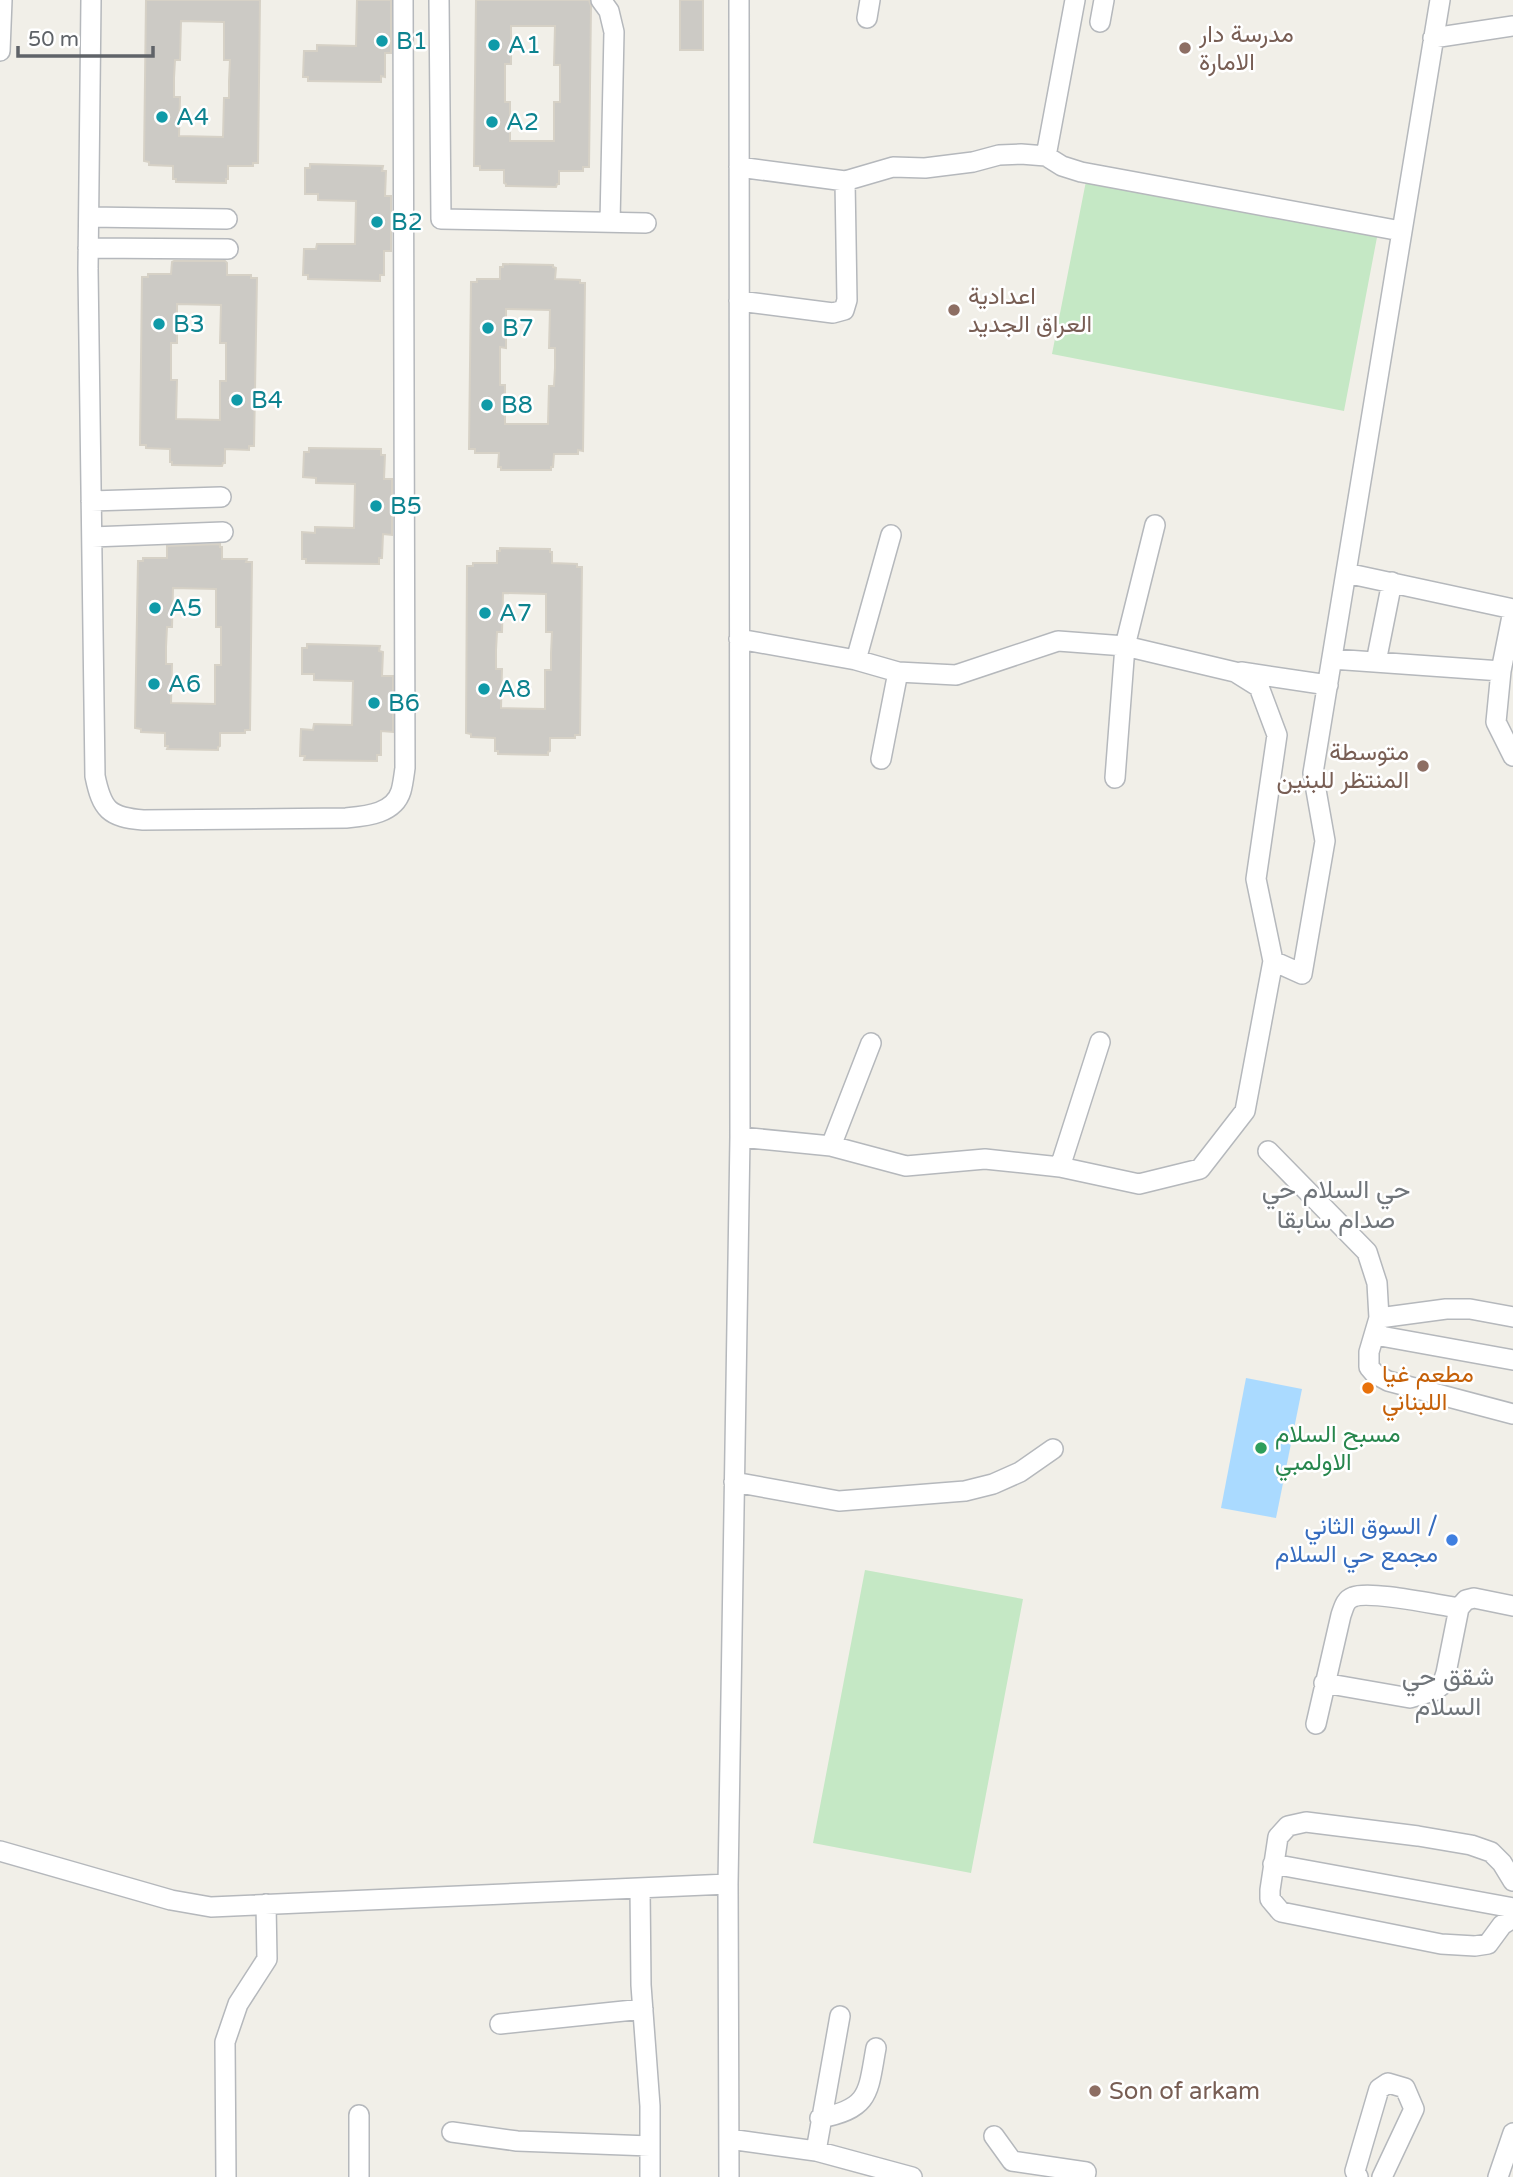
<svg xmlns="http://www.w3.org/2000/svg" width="1513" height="2177" font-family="'Varela Round',Vazirmatn,sans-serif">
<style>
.green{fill:#c5e8c5}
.water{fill:#aadaff}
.building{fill:#cccac5;stroke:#d6d1c6;stroke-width:2;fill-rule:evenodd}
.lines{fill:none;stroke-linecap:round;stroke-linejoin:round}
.minor-casing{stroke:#b5b8bc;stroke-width:22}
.minor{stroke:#fff;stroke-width:19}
.culture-dot{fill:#0f9aa8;stroke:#fff;stroke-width:2.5}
.education-dot{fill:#8d6e63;stroke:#fff;stroke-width:2.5}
.food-dot{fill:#e8710a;stroke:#fff;stroke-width:2.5}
.leisure-dot{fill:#2e9e5b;stroke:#fff;stroke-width:2.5}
.shop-dot{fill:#3f7fe0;stroke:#fff;stroke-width:2.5}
.labels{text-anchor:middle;stroke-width:5;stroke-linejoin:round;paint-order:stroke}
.education-label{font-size:24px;fill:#785e54;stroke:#fff;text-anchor:start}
.culture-label{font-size:24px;fill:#0d838f;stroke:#fff;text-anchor:start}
.food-label{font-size:24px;fill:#c56008;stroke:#fff;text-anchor:start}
.leisure-label{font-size:24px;fill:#27864d;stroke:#fff;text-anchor:start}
.shop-label{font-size:24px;fill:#366cbe;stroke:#fff;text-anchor:end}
.neighbourhood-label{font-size:26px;fill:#70757a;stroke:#fff}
</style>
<rect width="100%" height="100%" fill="#f1efe8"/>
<path class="green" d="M 1087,176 L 1378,232 L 1344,411 L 1052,354 Z
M 865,1570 L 1023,1599 L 971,1873 L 813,1843 Z"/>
<path class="water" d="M 1246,1378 L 1302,1389 L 1276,1518 L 1221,1508 Z"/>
<path class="building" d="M 146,0 L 260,0 L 258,163 L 253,163 L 253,166 L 228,166 L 228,179 L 226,179 L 226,183 L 176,182 L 176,179 L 173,179 L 173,166 L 149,165 L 149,162 L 144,161 ZM 181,21 L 224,22 L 224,60 L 230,60 L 229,81 L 229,98 L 224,98 L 223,137 L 179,136 L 180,97 L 174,97 L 174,78 L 175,60 L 180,60 Z
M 357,0 L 391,0 L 391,53 L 385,53 L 385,77 L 381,76 L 381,82 L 308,81 L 308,77 L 303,77 L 304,51 L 317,51 L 317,45 L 356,46 Z
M 476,0 L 589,0 L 591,6 L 589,167 L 583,167 L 583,171 L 559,171 L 559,184 L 557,184 L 556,187 L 506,186 L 506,184 L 504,183 L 504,170 L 480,170 L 480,166 L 474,166 ZM 511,26 L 555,26 L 554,65 L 560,65 L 560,102 L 554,102 L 554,141 L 510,141 L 510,102 L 505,102 L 505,64 L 511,64 Z
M 680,0 L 703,0 L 703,50 L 680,50 Z
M 310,164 L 383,166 L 382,171 L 386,171 L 385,196 L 391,196 L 391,251 L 384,251 L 384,275 L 380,275 L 380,281 L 308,279 L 308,275 L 303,275 L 304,249 L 316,249 L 317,244 L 355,244 L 356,201 L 318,200 L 318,194 L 305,194 L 305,168 L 310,168 Z
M 174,261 L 225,261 L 227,263 L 227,275 L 251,275 L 251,278 L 257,278 L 254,446 L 249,446 L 249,450 L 225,449 L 225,463 L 223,463 L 222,466 L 172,465 L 172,462 L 170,462 L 170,449 L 146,448 L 146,445 L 140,445 L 142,277 L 148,277 L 148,274 L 171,274 L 172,262 ZM 177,304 L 221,305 L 220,343 L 226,343 L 226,381 L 220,381 L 220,420 L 176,419 L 177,380 L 171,380 L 171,343 L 177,343 Z
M 503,264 L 553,265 L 553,267 L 556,268 L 555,279 L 580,280 L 580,283 L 585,283 L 583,451 L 578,450 L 578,454 L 554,454 L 553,467 L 551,467 L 551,470 L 501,470 L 501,467 L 498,467 L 499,453 L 475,453 L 475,449 L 469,449 L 471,282 L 477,282 L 477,279 L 500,279 L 500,267 L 503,267 ZM 506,309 L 550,310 L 549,348 L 555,348 L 555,368 L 554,386 L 549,386 L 548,424 L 505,424 L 505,385 L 500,385 L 500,347 L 506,348 Z
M 309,448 L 381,449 L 381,455 L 385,455 L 384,479 L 392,479 L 392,535 L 383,534 L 382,558 L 379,558 L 379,564 L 306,563 L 306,559 L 302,559 L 302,532 L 315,533 L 315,527 L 354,528 L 355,484 L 316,483 L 316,478 L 303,477 L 304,452 L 309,452 Z
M 220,544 L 220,547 L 222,547 L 222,559 L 247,559 L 246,562 L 252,562 L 250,730 L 245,730 L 245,733 L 220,733 L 220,746 L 218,747 L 218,750 L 167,749 L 168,746 L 165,746 L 165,733 L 141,732 L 141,729 L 135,728 L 138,561 L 143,561 L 143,558 L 167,558 L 167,546 ZM 173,588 L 216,589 L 216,627 L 221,627 L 221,665 L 215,665 L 215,704 L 171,703 L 172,664 L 166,664 L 166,647 L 167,627 L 172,627 Z
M 500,548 L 550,549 L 550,552 L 552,552 L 552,563 L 577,564 L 577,567 L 582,567 L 580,735 L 575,735 L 575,738 L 550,738 L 550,751 L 548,752 L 548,755 L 498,754 L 498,751 L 495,751 L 495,738 L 471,737 L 471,734 L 466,733 L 467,566 L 473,566 L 473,563 L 497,563 L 497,551 L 500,551 ZM 503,593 L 546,594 L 546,632 L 552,632 L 551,653 L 551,670 L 545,670 L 545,709 L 501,708 L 502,669 L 496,669 L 496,650 L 497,632 L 502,632 Z
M 307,644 L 380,646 L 379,651 L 383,652 L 382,676 L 393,676 L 393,732 L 381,731 L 381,755 L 377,755 L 377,761 L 304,760 L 305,756 L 300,756 L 301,729 L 313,730 L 314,724 L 352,725 L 353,681 L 314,680 L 314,674 L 302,674 L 302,648 L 307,648 Z"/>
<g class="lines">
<g class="minor-casing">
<path id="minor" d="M 91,0 L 88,269 L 95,776 C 102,810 109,817 143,820 L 346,818 C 366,816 394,814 401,791 C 403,784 404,775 405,768 L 403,0
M 439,0 L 441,219 L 646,223
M 601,0 L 609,11 L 614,32 L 610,222
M 867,18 L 870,0
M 1100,22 L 1104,0
M 1433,38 L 1513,26
M 0,51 L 2,0
M 1046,156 L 1075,0
M 739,167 L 845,181 L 893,167 L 925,168 L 973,162 L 999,155 L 1021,154 L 1046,156 L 1062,166 L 1081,172 L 1401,231
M 89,217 L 227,219
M 88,248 L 228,249
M 739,301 L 833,313 L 844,310 L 847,300 L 845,181
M 91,501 L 221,497
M 92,537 L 223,532
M 1346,573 L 1513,609
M 1513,611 L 1501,671 L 1496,722 L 1513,756
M 739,639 L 856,660 L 898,672 L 956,675 L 1058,641 L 1125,646 L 1235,672 L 1259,687 L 1277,735 L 1256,879 L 1273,961 L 1245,1111 L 1200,1169 L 1139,1184 L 1060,1167 L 985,1159 L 906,1166 L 831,1146 L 740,1137
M 1332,659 L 1501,671
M 856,660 L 891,535
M 1376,662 L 1392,582
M 1241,672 L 1328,685
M 881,759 L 898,672
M 1115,778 L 1125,646 L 1155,525
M 1273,961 L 1302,974 L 1325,841 L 1313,773 L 1440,0
M 831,1146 L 871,1043
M 1268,1151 L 1367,1252 L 1377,1283 L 1379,1318 L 1369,1352 L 1369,1367 L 1375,1374 L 1388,1381 L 1513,1414
M 1060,1167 L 1100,1042
M 1379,1318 L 1446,1309 L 1470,1309 L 1513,1317
M 1375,1335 L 1513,1360
M 734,1482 L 839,1501 L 965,1491 L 993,1484 L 1020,1472 L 1053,1449
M 1324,1683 L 1410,1698 L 1434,1691 L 1442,1685 L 1446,1673 L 1459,1608 L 1466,1600 L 1474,1598 L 1513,1606
M 1316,1724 L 1341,1615 C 1344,1607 1345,1600 1353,1597 C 1370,1590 1437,1605 1459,1608
M 0,1851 L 171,1900 L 211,1907 L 728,1884
M 1273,1864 L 1513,1908
M 1513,1881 L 1502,1863 L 1491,1852 L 1471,1845 L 1418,1836 L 1306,1822 L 1288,1826 L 1278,1837 L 1270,1890 L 1270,1899 L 1281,1912 L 1441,1944 L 1475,1946 L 1488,1944 L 1502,1925 L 1513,1918
M 640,1888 L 641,1985 L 650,2106 L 650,2177
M 500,2024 L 643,2009
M 359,2115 L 359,2177
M 820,2118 C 871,2109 868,2091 876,2048
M 452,2132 L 517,2141 L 650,2146
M 994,2136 L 1012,2161 L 1086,2172 L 1085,2177
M 729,2139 L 816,2151 L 912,2177
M 816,2151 L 840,2016
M 226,2177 L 225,2042 L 238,2004 L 267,1959 L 266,1904
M 729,2177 L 728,1884 L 740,1137 L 739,0
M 1358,2177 L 1355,2171 L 1379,2089 L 1388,2083 L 1405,2088 L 1414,2109 L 1382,2177
M 1498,2177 L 1513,2133"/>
</g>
<use href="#minor" class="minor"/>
</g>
<g class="culture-dot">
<circle cx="382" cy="41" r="7"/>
<circle cx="494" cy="45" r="7"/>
<circle cx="162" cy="117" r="7"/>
<circle cx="492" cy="122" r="7"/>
<circle cx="377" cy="222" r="7"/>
<circle cx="159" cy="324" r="7"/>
<circle cx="488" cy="328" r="7"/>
<circle cx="237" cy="400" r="7"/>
<circle cx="487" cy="405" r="7"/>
<circle cx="376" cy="506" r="7"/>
<circle cx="155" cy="608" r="7"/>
<circle cx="485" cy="613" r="7"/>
<circle cx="154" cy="684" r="7"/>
<circle cx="484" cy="689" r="7"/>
<circle cx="374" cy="703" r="7"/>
</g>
<g class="education-dot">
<circle cx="1185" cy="48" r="7"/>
<circle cx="954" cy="310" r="7"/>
<circle cx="1423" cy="766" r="7"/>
<circle cx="1095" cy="2091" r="7"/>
</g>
<circle class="food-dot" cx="1368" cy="1388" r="7"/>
<circle class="leisure-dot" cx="1261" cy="1448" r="7"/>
<circle class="shop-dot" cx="1452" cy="1540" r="7"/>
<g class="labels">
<g class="education-label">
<text x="1199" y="42">مدرسة دار<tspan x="1199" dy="28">الامارة</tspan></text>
<text x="968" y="304">اعدادية<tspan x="968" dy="28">العراق الجديد</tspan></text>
<text x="1409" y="760" text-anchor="end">متوسطة<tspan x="1409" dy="28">المنتظر للبنين</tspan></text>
<text x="1109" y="2099">Son of arkam</text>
</g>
<g class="culture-label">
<text x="396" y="49">B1</text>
<text x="508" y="53">A1</text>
<text x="176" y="125">A4</text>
<text x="506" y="130">A2</text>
<text x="391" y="230">B2</text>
<text x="173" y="332">B3</text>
<text x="502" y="336">B7</text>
<text x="251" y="408">B4</text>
<text x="501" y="413">B8</text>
<text x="390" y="514">B5</text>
<text x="169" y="616">A5</text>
<text x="499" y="621">A7</text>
<text x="168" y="692">A6</text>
<text x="498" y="697">A8</text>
<text x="388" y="711">B6</text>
</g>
<g class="food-label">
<text x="1382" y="1382">مطعم غيا<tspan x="1382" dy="28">اللبناني</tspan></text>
</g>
<g class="leisure-label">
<text x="1275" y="1442">مسبح السلام<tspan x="1275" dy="28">الاولمبي</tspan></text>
</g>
<g class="shop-label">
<text x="1438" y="1534">السوق الثاني /<tspan x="1438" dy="28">مجمع حي السلام</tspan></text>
</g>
<g class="neighbourhood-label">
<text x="1336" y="1198">حي السلام حي<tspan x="1336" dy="30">صدام سابقا</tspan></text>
<text x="1448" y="1685">شقق حي<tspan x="1448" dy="30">السلام</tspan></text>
</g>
</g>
<path d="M18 46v10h135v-10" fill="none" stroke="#5f6368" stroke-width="3.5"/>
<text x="28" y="46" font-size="21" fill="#5f6368" stroke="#ffffff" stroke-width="5" paint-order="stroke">50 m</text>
</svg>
